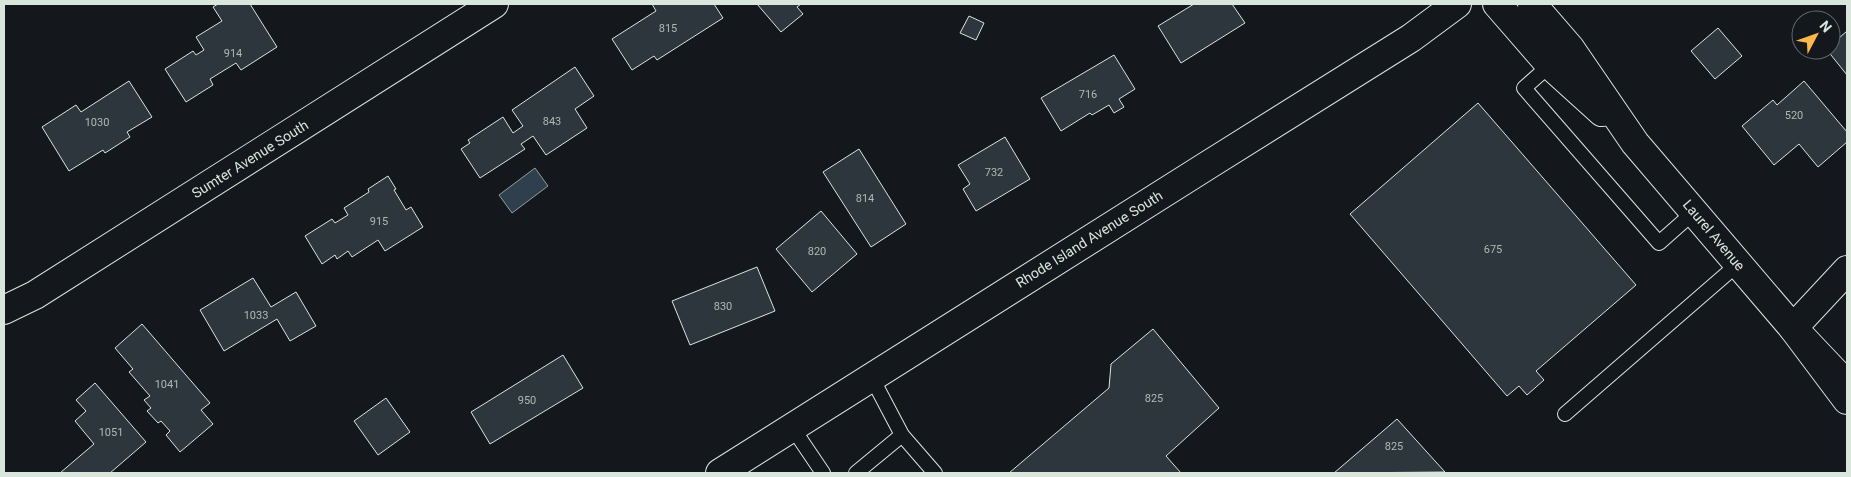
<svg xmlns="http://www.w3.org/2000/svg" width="1851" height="477" font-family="Roboto,sans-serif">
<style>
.water{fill:#2f3f4d;stroke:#939e99}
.building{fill:#2c363c;stroke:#d8e6dc}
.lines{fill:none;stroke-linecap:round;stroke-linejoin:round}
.service-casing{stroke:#d8e6dc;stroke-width:16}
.minor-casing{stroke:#d8e6dc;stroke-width:30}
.tertiary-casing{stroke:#d8e6dc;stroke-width:30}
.service{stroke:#14181c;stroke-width:14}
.minor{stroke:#14181c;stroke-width:28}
.tertiary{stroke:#14181c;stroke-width:28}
.labels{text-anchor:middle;stroke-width:4;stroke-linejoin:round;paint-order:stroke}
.number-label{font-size:11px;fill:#adbab4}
.street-label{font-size:14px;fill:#d8e6dc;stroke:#14181c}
</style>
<rect width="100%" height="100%" fill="#14181c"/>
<path class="water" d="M 535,168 L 548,186 L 512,213 L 499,195 Z"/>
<path class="building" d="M 218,4 L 250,4 L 277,47 L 241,70 L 236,63 L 210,79 L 213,85 L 186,102 L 165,69 L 193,51 L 196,55 L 204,50 L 196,37 L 222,21 L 213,7 Z
M 652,4 L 714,4 L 723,18 L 657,60 L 654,56 L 632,70 L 612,39 L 656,11 Z
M 757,4 L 801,4 L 797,7 L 803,14 L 781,32 Z
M 1194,4 L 1232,4 L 1245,23 L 1181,63 L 1158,26 Z
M 969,16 L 984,23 L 976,40 L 960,33 Z
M 1718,28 L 1742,56 L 1715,79 L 1691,51 Z
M 1847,31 L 1847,75 L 1827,50 L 1831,50 L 1831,45 Z
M 1114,55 L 1135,89 L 1119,99 L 1124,107 L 1114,113 L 1109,105 L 1092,115 L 1090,113 L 1061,131 L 1041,98 Z
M 575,67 L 594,96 L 575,109 L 587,128 L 546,155 L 533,136 L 521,144 L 525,149 L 480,178 L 461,149 L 470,143 L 468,140 L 503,117 L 513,133 L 523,126 L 512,110 Z
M 129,81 L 152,117 L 127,132 L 130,137 L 105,153 L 103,150 L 69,171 L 42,127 L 76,105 L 81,112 Z
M 1804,81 L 1847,132 L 1847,142 L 1818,167 L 1799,144 L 1774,165 L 1742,126 L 1773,100 L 1777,105 Z
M 1478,103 L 1636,285 L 1536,371 L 1544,380 L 1527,395 L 1519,386 L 1507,396 L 1350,214 Z
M 1005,137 L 1030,179 L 976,211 L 963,189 L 970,184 L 958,165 Z
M 859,149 L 906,224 L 871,247 L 823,172 Z
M 388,176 L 396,189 L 394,190 L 406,210 L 411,207 L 423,227 L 385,251 L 378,240 L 352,257 L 348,251 L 337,259 L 335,255 L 322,264 L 305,236 L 332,219 L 335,223 L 348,215 L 344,208 L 369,192 L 368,189 Z
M 821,211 L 857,254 L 812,292 L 776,249 Z
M 757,267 L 775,311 L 690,345 L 672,301 Z
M 253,278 L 271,307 L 296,292 L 316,326 L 290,341 L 277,319 L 224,351 L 200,310 Z
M 142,324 L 210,403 L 201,410 L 213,424 L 180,452 L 166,435 L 170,431 L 161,421 L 158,423 L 147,411 L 151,408 L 144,400 L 150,396 L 129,372 L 133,369 L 115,348 Z
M 1153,329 L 1219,408 L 1166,456 L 1181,473 L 1009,473 L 1109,388 L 1111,364 Z
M 563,355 L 583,388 L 490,444 L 471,412 Z
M 95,383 L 146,442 L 110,473 L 60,473 L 94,444 L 75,421 L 86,411 L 76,400 Z
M 386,398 L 410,432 L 378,455 L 354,421 Z
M 1397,419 L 1445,472 L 1334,473 Z"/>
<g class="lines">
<g class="service-casing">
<path id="service" d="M 1550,65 L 1524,88 L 1659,243 L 1694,212
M 872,378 L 902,435 L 935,473
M 1565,414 L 1738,264
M 792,427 L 823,473
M 856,473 L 902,435"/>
</g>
<g class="minor-casing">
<path id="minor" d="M 4,310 L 35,295 L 494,4
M 1793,328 L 1847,270
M 720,473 C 950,328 1180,182 1411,38 L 1457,4"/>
</g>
<g class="tertiary-casing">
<path id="tertiary" d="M 1497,4 L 1550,65 L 1602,112
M 1532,4 L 1570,48 L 1635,143 L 1793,328
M 1847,385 L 1793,328 L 1847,400"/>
</g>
<use href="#service" class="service"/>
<use href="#minor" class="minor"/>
<use href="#tertiary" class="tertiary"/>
</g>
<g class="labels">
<g class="number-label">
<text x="668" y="32">815</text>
<text x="233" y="57">914</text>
<text x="1088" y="98">716</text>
<text x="1794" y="119">520</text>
<text x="552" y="125">843</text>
<text x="97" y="126">1030</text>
<text x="994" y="176">732</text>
<text x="865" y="202">814</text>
<text x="379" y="225">915</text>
<text x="1493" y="253">675</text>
<text x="817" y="255">820</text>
<text x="723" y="310">830</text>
<text x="256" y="319">1033</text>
<text x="167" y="388">1041</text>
<text x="1154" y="402">825</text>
<text x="527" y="404">950</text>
<text x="111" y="436">1051</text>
<text x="1394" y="450">825</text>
</g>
<g class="street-label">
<text transform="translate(250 159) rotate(-32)" y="5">Sumter Avenue South</text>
<text transform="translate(1714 235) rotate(50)" y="5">Laurel Avenue</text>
<text transform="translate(1089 239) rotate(-32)" y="5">Rhode Island Avenue South</text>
</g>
</g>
<rect width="1851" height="477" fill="none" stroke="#d8e6dc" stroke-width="10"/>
<g transform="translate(1816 35) rotate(49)"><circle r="24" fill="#14181c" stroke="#626a69"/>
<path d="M0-4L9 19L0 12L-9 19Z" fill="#ffb74d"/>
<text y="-8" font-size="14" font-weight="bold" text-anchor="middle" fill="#d8e6dc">N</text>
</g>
</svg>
